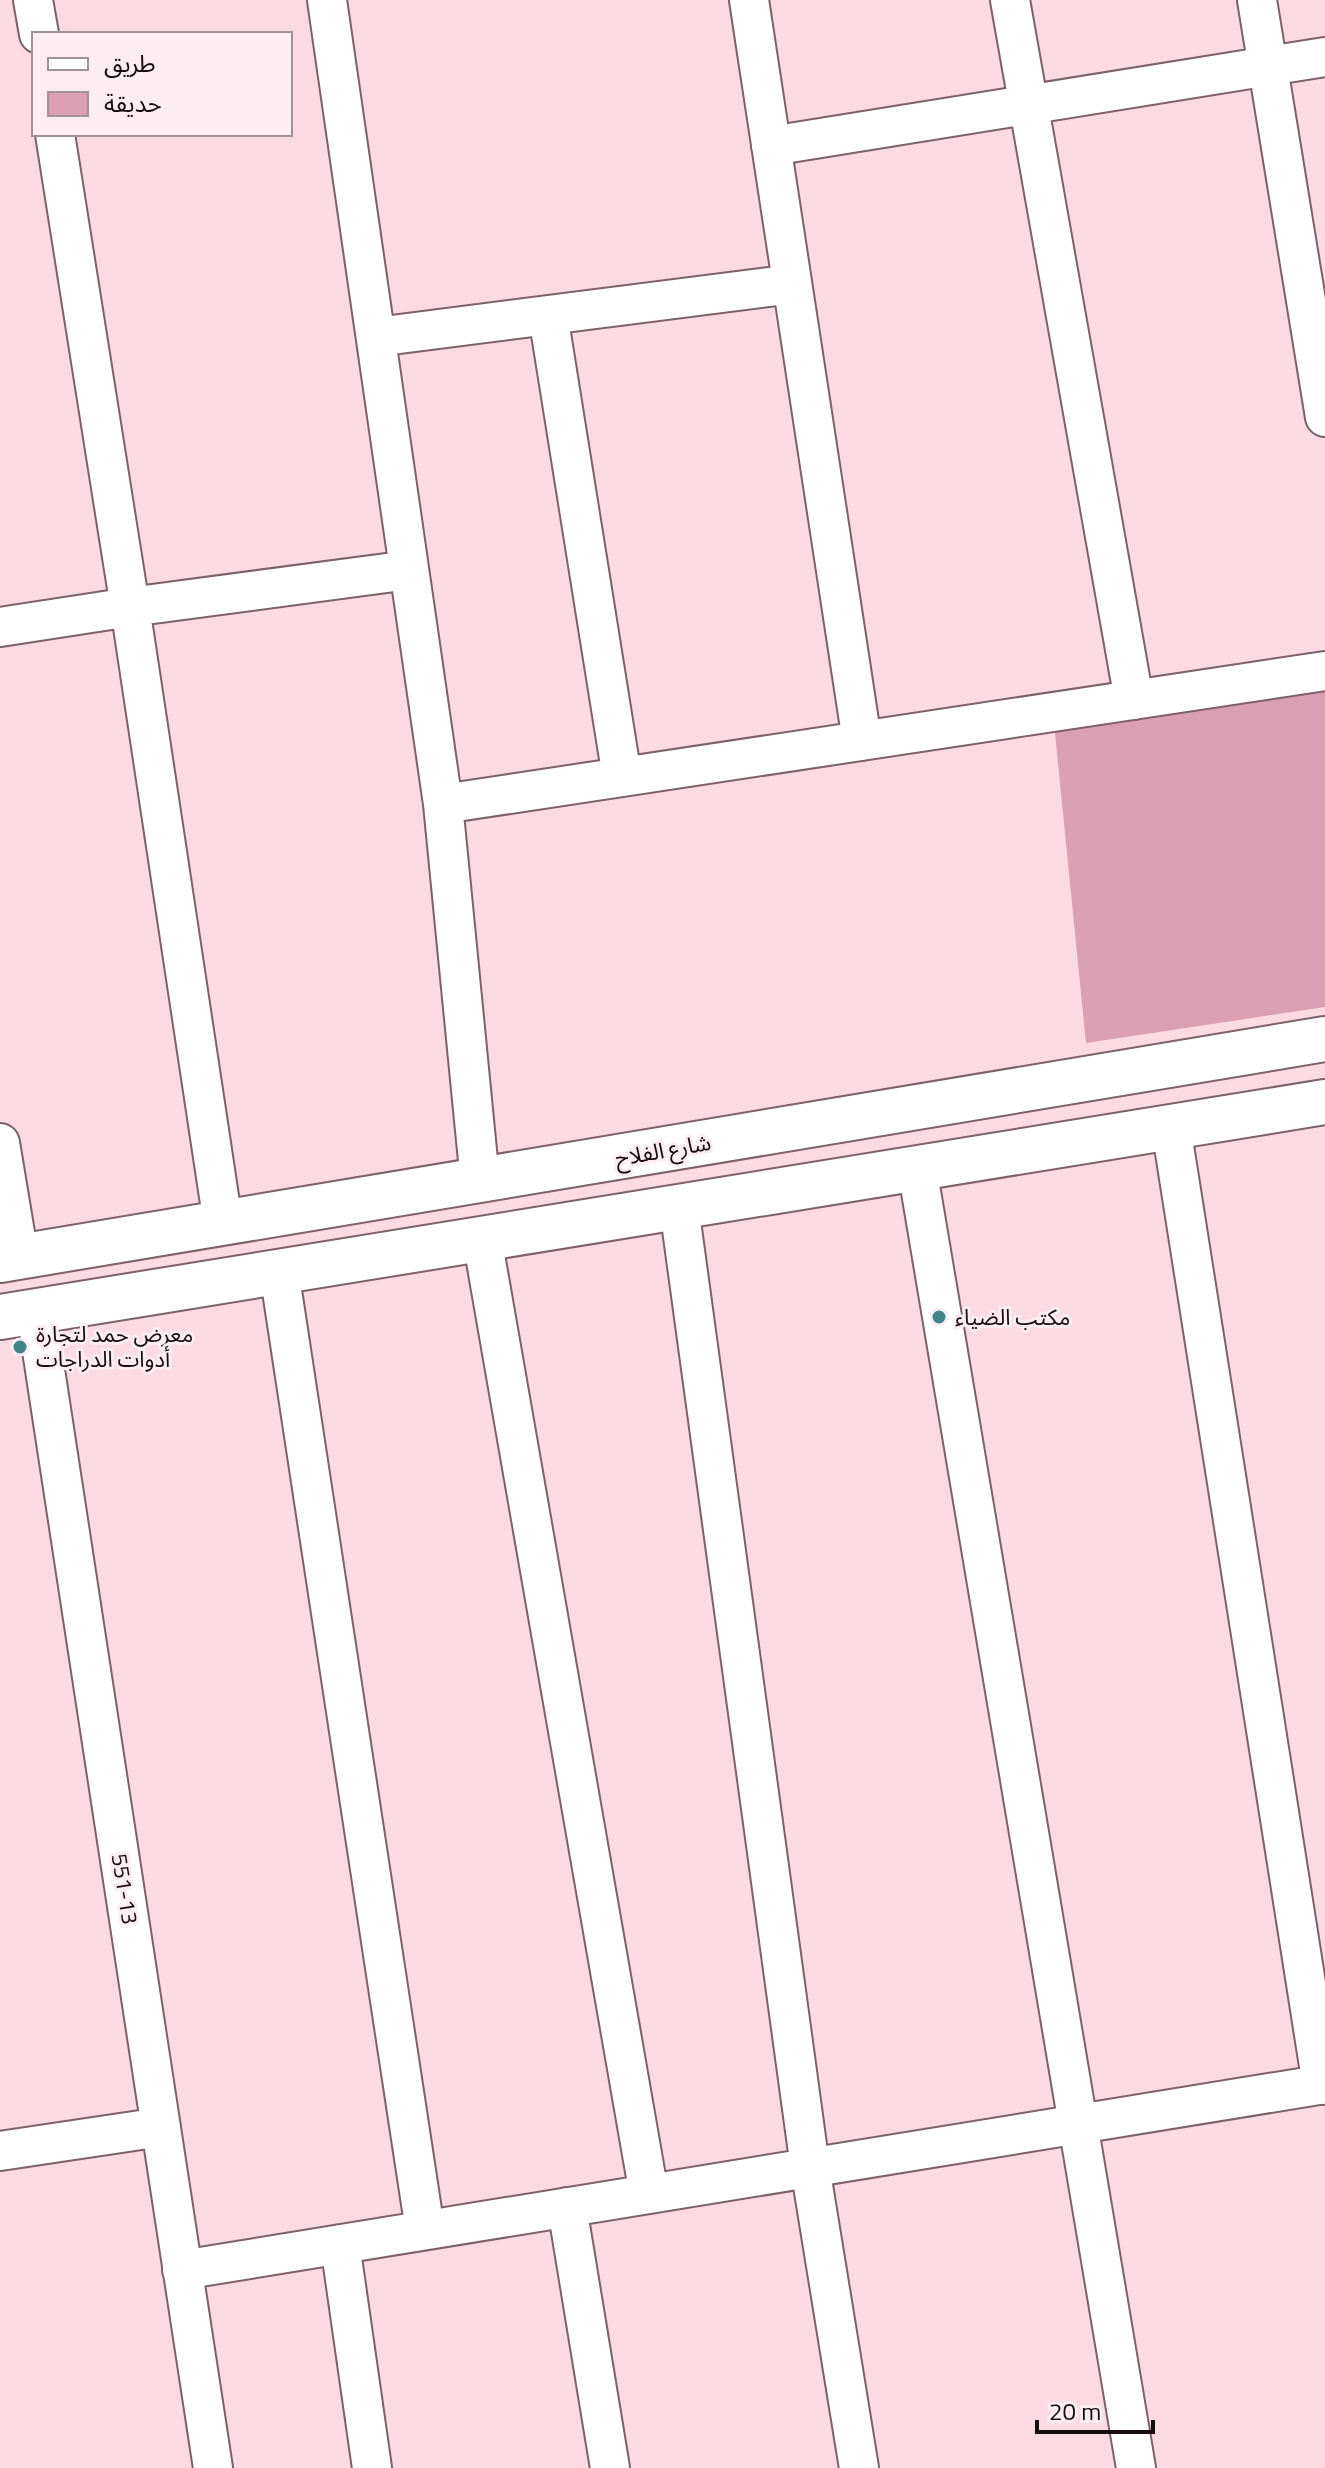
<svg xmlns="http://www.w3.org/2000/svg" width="1325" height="2468" font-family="'Titillium Web','Noto Sans Arabic',sans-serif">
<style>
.green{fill:#db9fb3}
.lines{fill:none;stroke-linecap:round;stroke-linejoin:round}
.street-casing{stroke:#7d616a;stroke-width:42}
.secondary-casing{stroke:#7d616a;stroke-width:48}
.street{stroke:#fff;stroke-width:38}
.secondary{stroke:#fff;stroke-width:44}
.poi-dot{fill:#3e868c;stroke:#fbedf1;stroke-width:3}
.labels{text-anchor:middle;stroke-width:6;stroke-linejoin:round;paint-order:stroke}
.street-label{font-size:22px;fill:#170c10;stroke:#fbedf1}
.poi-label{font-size:22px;fill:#170c10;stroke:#fbedf1;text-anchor:start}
</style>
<rect width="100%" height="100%" fill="#fbdae4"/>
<path class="green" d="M 1325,688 L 1325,1007 L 1086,1043 L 1054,723 Z"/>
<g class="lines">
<g class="street-casing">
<path id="street" d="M 33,0 L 39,34
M 327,0 L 443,804 L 480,1181
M 749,0 L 862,741
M 1010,0 L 1134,700
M 1257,0 L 1325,417
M 55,134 L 130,607 L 223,1223
M 771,146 L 1325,57
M 548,315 L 622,777
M 376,337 L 792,284
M 0,627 L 130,607 L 409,570
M 443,804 L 1325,671
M 1171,1127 L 1322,2085
M 0,1143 L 19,1257
M 917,1168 L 1136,2468
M 679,1207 L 810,2167 L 859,2468
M 482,1238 L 649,2194
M 279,1271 L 425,2230
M 36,1311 L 213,2468
M 0,2151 L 161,2127
M 567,2207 L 610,2468
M 340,2244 L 372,2468
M 182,2270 L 1325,2084"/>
</g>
<g class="secondary-casing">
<path id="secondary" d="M 0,1260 L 1325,1039
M 0,1317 L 1325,1102"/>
</g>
<use href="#street" class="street"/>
<use href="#secondary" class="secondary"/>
</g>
<g class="poi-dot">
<circle cx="939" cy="1317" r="8"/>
<circle cx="20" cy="1347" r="8"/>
</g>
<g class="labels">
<g class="street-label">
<text transform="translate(663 1150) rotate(-10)" y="8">شارع الفلاح</text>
<text transform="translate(125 1889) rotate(81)" y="8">551-13</text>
</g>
<g class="poi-label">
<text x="955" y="1325">مكتب الضياء</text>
<text x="36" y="1342">معرض حمد لتجارة<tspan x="36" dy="25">أدوات الدراجات</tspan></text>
</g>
</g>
<rect x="32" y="32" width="260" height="104" fill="#fbedf1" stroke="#a09397" stroke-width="2"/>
<rect x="48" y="58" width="40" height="12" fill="#ffffff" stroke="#a09397" stroke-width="2"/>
<text x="104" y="72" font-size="24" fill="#170c10">طريق</text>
<rect x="48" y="92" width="40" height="24" fill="#db9fb3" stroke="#a09397" stroke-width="2"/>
<text x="104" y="112" font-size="24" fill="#170c10">حديقة</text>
<path d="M1037 2420v12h116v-12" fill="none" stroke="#170c10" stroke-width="4"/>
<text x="1049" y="2420" font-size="24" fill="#170c10" stroke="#fbedf1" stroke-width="6" paint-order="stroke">20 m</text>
</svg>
